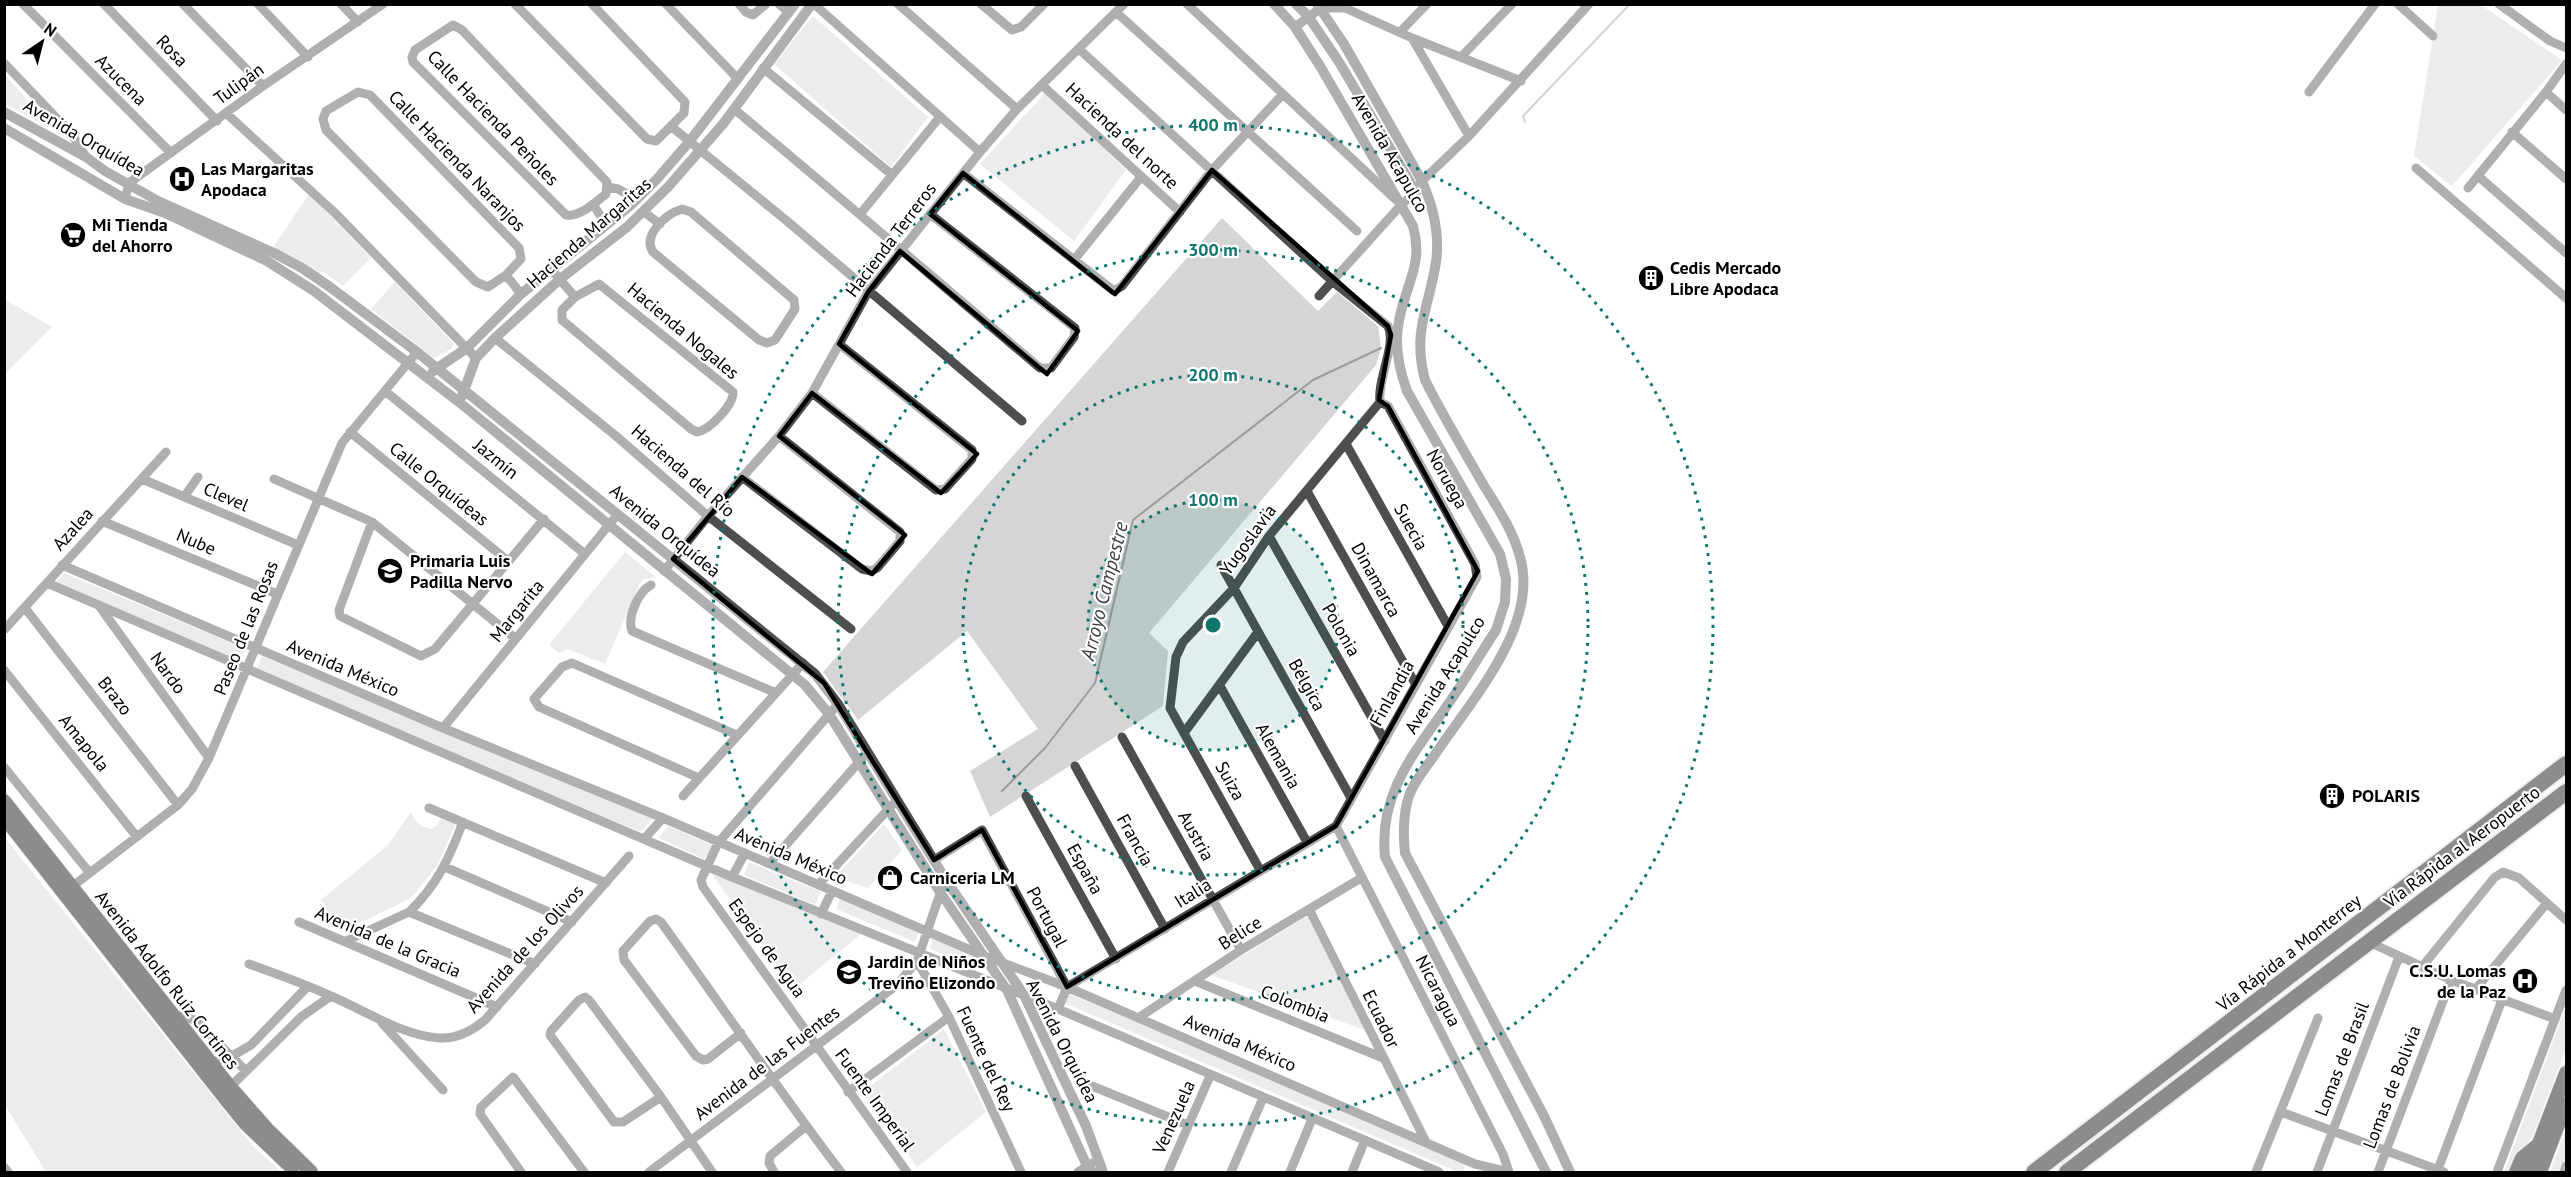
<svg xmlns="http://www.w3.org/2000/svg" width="2571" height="1177" font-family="'PT Sans',sans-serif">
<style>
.green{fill:#d5d5d5}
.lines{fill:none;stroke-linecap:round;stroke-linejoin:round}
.stream{stroke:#9c9c9c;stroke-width:2}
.primary-casing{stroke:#dbdbdb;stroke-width:16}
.motorway-casing{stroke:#dbdbdb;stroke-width:20}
.minor{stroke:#4e4e4e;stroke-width:9}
.tertiary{stroke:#4e4e4e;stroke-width:10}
.primary{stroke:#000;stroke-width:14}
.motorway{stroke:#000;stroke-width:16}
.marked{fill:none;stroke:#000;stroke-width:4.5;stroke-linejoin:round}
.ring{fill:none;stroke:#0f766e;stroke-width:3;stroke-dasharray:3 6}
.labels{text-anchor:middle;stroke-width:4.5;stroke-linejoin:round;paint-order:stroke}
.street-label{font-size:18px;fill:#000;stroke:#fff}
.poi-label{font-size:18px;font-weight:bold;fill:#000;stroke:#fff;text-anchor:start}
.water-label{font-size:20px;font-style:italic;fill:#3d3d3d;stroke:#fff}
.centre{fill:#0f766e;stroke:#fff;stroke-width:3}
.ring-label{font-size:18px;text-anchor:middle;font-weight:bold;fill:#0f766e;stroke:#fff;stroke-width:4.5;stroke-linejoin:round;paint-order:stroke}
</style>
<rect width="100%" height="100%" fill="#fff"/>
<path class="green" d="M 2438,5 L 2481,5 L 2562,60 L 2452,186 L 2414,156 Z
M 813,16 L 928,117 L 891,167 L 774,64 Z
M 5,75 L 55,131 L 5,104 Z
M 1046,92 L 1126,170 L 1074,241 L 980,164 Z
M 309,194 L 371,258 L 343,286 L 322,271 L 318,275 L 272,249 Z
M 1222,218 L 1318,311 L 1337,292 L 1378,326 L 1381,348 L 1376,365 L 1149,633 L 1168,651 L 1163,706 L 990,817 L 970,771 L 1038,729 L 967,631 L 858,720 L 823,672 Z
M 395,282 L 454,344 L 451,349 L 434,358 L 371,309 Z
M 4,299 L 52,327 L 5,374 L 4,374 Z
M 625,552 L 656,577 L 644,579 L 639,585 L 605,664 L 568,649 L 559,653 L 549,645 Z
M 64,573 L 246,649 L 239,663 L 54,585 Z
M 262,656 L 653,818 L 641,832 L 256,671 Z
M 411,812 C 416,823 420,826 431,829 L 436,826 L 442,817 L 457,821 L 437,866 L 411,898 L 347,929 L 329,921 L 324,902 L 320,901 L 388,845 Z
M 884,824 L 902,850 L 868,888 L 835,877 Z
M 668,826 L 714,846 L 704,859 L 659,838 Z
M 5,838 L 252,1145 L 281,1172 L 46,1172 L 5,1105 Z
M 749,862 L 821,892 L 815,905 L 744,875 Z
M 711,873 L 861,934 L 794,989 Z
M 840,898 L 919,929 L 915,942 L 836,909 Z
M 1307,916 L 1365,1030 L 1211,975 Z
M 933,937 L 973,953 L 971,966 L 930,949 Z
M 1067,993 L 1466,1160 L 1463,1172 L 1458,1172 L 1062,1002 Z
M 2566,1006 L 2566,1049 L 2531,1140 L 2519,1150 L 2510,1172 L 2504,1172 Z
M 944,1029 L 986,1112 L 917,1167 L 864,1091 Z
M 2566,1129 L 2566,1157 L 2560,1172 L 2550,1172 Z"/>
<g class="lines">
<path class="stream" d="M 1525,122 L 1523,116 L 1630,4
M 1002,791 L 1045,748 L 1095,683 L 1133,520 L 1313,380 L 1381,348"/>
<g class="primary-casing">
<path id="primary" d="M 4,801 L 230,1087 L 267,1129 L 311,1172
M 4,817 L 224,1097 L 246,1124 L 292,1168
M 2516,1172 L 2522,1158 L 2538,1145
M 2528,1172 L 2566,1073
M 2540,1172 L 2566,1104"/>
</g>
<g class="motorway-casing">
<path id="motorway" d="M 2034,1172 L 2566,764
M 2067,1172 L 2566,792"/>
</g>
<path class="minor" d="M 23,4 L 171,153
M 104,4 L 217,121
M 183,4 L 263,86
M 258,4 L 308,57
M 341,4 L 358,22
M 515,4 L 647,139 L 656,141 L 684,113 L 685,102 L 592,4
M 666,4 L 738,79
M 739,4 L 746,12 L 753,15 L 766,4
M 779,4 L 789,13
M 814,4 L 980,152
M 898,4 L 1017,109
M 981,4 L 1012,30 L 1021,27 L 1044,4
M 1187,4 L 1395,199
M 2398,4 L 2433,36
M 2499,4 L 2550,41 L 2566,48
M 1116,12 L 1357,231
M 453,25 L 462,30 L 607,182 L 606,194 C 596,202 580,217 566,215 L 413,62 L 412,57 L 415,50 Z
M 1295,27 L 1321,8 L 1345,8 L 1412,38 L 1521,81
M 1400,32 L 1427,4
M 1412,38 L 1469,136
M 1079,49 L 1332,281 L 1388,326 C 1397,344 1377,379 1380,402
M 1461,57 L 1512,4
M 4,63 L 71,133 L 86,157
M 763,68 L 891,174
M 1042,85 L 1180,212
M 358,92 L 370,95 L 519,248 L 521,259 L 506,275 L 488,287 L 476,282 L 326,130 L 323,119 L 326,111 Z
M 2309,92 L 2375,4
M 2546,92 L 2566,110
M 734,109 C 837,194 938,282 1040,368 L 1051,368 L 1074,337 L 1075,328 L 930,214
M 227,114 L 335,213 L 476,358
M 672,127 L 787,221 L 1022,421
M 2512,132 L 2566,179
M 2416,168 L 2566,298
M 963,173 L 1114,291 L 1122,286 L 1212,170 L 1283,94
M 2478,176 L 2566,253
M 608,187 L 618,189 L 636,199
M 2468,188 L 2546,92 L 2566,64
M 125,199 L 129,183 L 263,86 L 383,4
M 593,204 L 606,225
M 682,209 L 691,212 L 794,300 L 795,309 L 775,340 L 767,343 L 759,340 L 653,252 C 642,235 666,214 682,209 Z
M 644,212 L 660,224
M 861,213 L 939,118
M 1074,260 L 1141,177
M 550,268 L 575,297
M 506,275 L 521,294
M 599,284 L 733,392 C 734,404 710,430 697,432 L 691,429 L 562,320 L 562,310 L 575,297 Z
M 1319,296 L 1401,205 L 1416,192 L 1422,181 L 1469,136 L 1589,4
M 495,338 L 616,436 L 708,516 L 851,629
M 385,391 L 585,554
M 812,393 L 936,490 L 945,489 L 972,459 L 972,450 L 839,344
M 350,432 L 508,561
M 1346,444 L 1448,626
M 742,477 L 862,569 L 871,571 L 877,568 L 900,541 L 900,532 L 779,436
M 142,479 L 298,545
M 274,479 L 372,522 L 516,639
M 1307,491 L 1416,685
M 184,497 L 198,477
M 102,521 L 277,594
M 372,522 L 339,610 L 340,616 L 421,656 L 435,649 L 544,519
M 1269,536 L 1385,741
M 62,565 L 443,728 L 663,818 L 982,955 L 1067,987 L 1475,1164 L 1509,1172
M 1221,565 L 1351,798
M 664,571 L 708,516 L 779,436 L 812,393 L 868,292 L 980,152 L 1017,109 L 1124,4
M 47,583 L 732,877 L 1058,1009 L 1439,1172
M 651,585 C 638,592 627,617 632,631 L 776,693
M 100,607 L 209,758
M 25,608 L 178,805
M 4,630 L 166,452
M 4,670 L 137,837
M 1220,686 L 1307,842
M 838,704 L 718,843 L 701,880 L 703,887 L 907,1172
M 443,728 L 617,515
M 1184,733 L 1258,632
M 1122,737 L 1241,950
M 1075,766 L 1165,929
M 4,767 L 89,872
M 699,778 L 539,707 L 534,699 L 562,667 L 572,663 L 737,735
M 683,796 L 803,663
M 1026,796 L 1116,959
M 429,808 L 606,883
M 1336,826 L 1477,577 L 1475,564 L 1388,406 L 1380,402
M 1336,826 L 1503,1154 L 1509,1172
M 644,839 L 663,818
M 934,860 L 982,830 L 1067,987
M 769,864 L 867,753
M 445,867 L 572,922
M 1260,870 L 1170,708 L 1176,657 L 1183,642 L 1234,588 L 1269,536 L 1380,402
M 732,877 L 745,853
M 818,885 L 897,800
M 69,889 L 178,805 L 192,789 L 209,758 L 342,443 L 417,352
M 1309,909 L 1426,1142
M 409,912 L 535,964
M 821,914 L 832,891
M 299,922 L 497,1007
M 346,941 L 409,912 C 437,886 450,856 463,822
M 2369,942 L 2451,980 L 2555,1019
M 917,961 L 949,1017 L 1021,1172
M 249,964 C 277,974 305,984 331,996 C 366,1011 401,1035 439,1038 C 457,1039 472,1031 485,1020 L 629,856
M 2422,967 L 2494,878 L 2503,872 L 2519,878 L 2566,920
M 1195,981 L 1383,1058
M 1067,987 L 1336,826
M 2475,990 L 2547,903
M 1058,1009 L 1067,987
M 172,1014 L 195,1020 L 246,1071
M 1138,1018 L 1241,950 L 1361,878
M 382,1023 L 443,1090
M 741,1033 L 708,1059 L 703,1060 L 696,1056 L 624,960 L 623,951 L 650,921 L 656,919 L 661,922 C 721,1005 779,1091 841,1172
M 208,1064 L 232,1056 L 251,1045 L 308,986
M 1087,1084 L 1188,1125
M 227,1090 L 301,1017 L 331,996
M 848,1092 L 949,1017
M 661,1097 L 623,1122 L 614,1122 L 550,1035 L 551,1031 L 579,1000 L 585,997 L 589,1000 L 661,1097 L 712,1172
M 2281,1112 L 2444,1172
M 4,1167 L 8,1172
M 521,1172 L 480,1114 L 481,1107 L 513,1077 L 584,1172
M 649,1172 L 897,985 L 917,961 L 942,888
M 774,1172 L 769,1163 L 770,1156 L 806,1126
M 1078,1172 L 1092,1163
M 1168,1172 L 1210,1076
M 1231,1172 L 1263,1098
M 1290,1172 L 1312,1119
M 1352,1172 L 1365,1140
M 2256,1172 L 2318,1018
M 2317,1172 L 2399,957
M 2378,1172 L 2451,980
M 2437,1172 L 2502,1000
M 2497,1172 L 2566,990
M 2564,1172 L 2566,1166"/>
<path class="tertiary" d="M 1274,4 L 1295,27 L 1320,66 L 1413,226 C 1424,265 1405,285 1399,321 C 1394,344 1399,369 1407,391 L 1500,554 L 1506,579 L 1505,602 L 1496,630 C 1481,653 1467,677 1451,700 C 1417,750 1378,792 1385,857 L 1546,1172
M 1296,4 L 1308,16 L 1339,62 L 1416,192
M 1317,4 L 1344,44 L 1422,181 C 1433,206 1440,234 1436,262 C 1429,308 1412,331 1425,380 C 1443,416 1463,449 1483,484 C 1497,507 1513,530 1520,557 C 1540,626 1469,703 1434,756 C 1425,769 1412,784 1408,799 C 1403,817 1403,835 1405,853 L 1544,1116 L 1570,1172
M 4,112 L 86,157 L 105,171 L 158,201 L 274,253 L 302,268 L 330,287 L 417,352 L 815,674 L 838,704 L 946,880 L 1024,995 L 1086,1126 L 1103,1172
M 4,128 L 125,199 L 165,213 L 267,261 L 314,291 L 459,402 L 805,685 L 829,714 L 940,892 L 1007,990 L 1087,1166 L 1093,1172
M 433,371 L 467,348 L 521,294 L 632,204 L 657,179 L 689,142 L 795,4
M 462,396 L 476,358 L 495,338 L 559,280 L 627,227 L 668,187 L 723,124 L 812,4"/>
<use href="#primary" class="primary"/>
<use href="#motorway" class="motorway"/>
</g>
<path d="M0 0H2571V1177H0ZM 1212,170 L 1388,326 L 1391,335 L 1379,400 L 1388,406 L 1478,571 L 1336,826 L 1067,987 L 982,830 L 934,860 L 824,683 L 673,559 L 742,477 L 872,574 L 905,535 L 779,436 L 812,393 L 941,493 L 977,454 L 839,344 L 868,292 L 900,251 L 1047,374 L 1078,331 L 930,214 L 963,173 L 1115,294 Z" fill="#fff" fill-opacity=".55" fill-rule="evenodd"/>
<path class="marked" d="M 1212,170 L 1388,326 L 1391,335 L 1379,400 L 1388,406 L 1478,571 L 1336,826 L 1067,987 L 982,830 L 934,860 L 824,683 L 673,559 L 742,477 L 872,574 L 905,535 L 779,436 L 812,393 L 941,493 L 977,454 L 839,344 L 868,292 L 900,251 L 1047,374 L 1078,331 L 930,214 L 963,173 L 1115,294 Z"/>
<circle cx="1213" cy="625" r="125" fill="#0f766e" fill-opacity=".12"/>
<g class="ring">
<circle cx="1213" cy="625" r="125"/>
<circle cx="1213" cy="625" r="250"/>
<circle cx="1213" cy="625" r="375"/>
<circle cx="1213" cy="625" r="500"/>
</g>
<defs>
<g id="hospital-disc" transform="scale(1.35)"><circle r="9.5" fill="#000" stroke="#fff"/><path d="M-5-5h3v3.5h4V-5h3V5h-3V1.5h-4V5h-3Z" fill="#fff"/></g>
<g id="supermarket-disc" transform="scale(1.35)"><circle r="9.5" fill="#000" stroke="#fff"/><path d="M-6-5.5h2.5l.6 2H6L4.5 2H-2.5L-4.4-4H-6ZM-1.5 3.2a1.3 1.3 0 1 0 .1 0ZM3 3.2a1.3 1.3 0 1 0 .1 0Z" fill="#fff"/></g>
<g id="building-disc" transform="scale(1.35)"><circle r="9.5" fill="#000" stroke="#fff"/><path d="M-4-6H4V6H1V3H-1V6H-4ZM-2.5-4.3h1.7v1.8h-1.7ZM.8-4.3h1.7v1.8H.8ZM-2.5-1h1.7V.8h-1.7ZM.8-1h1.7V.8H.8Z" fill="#fff"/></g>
<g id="school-disc" transform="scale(1.35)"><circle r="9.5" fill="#000" stroke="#fff"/><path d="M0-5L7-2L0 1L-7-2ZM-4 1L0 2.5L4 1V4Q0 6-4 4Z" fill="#fff"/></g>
<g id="shop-disc" transform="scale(1.35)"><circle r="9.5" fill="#000" stroke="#fff"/><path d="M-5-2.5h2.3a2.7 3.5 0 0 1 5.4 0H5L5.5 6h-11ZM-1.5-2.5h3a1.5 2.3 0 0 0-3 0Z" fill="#fff"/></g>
</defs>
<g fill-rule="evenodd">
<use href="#hospital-disc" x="182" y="179"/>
<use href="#supermarket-disc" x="73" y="235"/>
<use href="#building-disc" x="1651" y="278"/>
<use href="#school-disc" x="390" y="571"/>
<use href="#building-disc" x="2332" y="796"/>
<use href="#shop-disc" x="890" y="878"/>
<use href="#school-disc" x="849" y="972"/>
<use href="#hospital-disc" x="2525" y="981"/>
</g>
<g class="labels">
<g class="street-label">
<text transform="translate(172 51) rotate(46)" y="6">Rosa</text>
<text transform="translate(121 80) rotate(45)" y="6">Azucena</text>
<text transform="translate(239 84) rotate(-36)" y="6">Tulipán</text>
<text transform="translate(493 118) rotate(46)" y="6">Calle Hacienda Peñoles</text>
<text transform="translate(1122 136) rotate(43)" y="6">Hacienda del norte</text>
<text transform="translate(84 138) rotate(30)" y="6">Avenida Orquídea</text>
<text transform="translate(1390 153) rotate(60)" y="6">Avenida Acapulco</text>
<text transform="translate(457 161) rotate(46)" y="6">Calle Hacienda Naranjos</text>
<text transform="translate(589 233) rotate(-41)" y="6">Hacienda Margaritas</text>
<text transform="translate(891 240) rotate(-53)" y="6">Hacienda Terreros</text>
<text transform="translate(683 331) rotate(40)" y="6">Hacienda Nogales</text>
<text transform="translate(496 459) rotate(39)" y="6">Jazmín</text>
<text transform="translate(683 471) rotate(41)" y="6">Hacienda del Río</text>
<text transform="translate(1447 479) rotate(61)" y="6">Noruega</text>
<text transform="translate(439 484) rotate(39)" y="6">Calle Orquídeas</text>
<text transform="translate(226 497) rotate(23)" y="6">Clevel</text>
<text transform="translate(1411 527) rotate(61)" y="6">Suecia</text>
<text transform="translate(73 529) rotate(-48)" y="6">Azalea</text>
<text transform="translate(665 531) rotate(39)" y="6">Avenida Orquídea</text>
<text transform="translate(1248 540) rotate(-54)" y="6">Yugoslavia</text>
<text transform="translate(196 542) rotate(23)" y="6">Nube</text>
<text transform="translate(1376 580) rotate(61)" y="6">Dinamarca</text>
<text transform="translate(517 611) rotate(-51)" y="6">Margarita</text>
<text transform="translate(246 628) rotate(-68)" y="6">Paseo de las Rosas</text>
<text transform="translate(1341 630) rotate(60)" y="6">Polonia</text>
<text transform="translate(343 668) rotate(23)" y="6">Avenida México</text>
<text transform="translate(168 673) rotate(54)" y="6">Nardo</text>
<text transform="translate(1445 675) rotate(-58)" y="6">Avenida Acapulco</text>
<text transform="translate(1307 685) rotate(61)" y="6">Bélgica</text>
<text transform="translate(1392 693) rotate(-61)" y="6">Finlandia</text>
<text transform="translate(115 696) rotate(52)" y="6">Brazo</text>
<text transform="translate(84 743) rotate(51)" y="6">Amapola</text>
<text transform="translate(1278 756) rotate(61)" y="6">Alemania</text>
<text transform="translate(1230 781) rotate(61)" y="6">Suiza</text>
<text transform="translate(1196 836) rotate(61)" y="6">Austria</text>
<text transform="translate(1135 840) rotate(61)" y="6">Francia</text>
<text transform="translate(2462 847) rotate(-37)" y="6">Vía Rápida al Aeropuerto</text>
<text transform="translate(791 856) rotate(23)" y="6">Avenida México</text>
<text transform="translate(1085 869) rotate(61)" y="6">España</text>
<text transform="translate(1193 893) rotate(-32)" y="6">Italia</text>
<text transform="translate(1047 917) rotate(62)" y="6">Portugal</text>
<text transform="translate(1240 933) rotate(-32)" y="6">Belice</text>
<text transform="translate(388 942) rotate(23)" y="6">Avenida de la Gracia</text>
<text transform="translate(767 948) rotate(54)" y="6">Espejo de Agua</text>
<text transform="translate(525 949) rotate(-48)" y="6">Avenida de los Olivos</text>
<text transform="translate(2289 953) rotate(-38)" y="6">Vía Rápida a Monterrey</text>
<text transform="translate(167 980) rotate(52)" y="6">Avenida Adolfo Ruiz Cortínes</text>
<text transform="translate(1438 991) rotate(63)" y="6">Nicaragua</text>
<text transform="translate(1295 1004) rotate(22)" y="6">Colombia</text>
<text transform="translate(1381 1019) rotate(64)" y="6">Ecuador</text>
<text transform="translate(1062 1041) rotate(63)" y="6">Avenida Orquídea</text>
<text transform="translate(1240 1043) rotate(23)" y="6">Avenida México</text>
<text transform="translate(986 1059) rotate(65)" y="6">Fuente del Rey</text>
<text transform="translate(2342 1059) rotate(-69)" y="6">Lomas de Brasil</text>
<text transform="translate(767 1063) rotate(-37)" y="6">Avenida de las Fuentes</text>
<text transform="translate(2392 1087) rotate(-69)" y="6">Lomas de Bolivia</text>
<text transform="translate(875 1100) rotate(54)" y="6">Fuente Imperial</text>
<text transform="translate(1174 1117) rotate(-66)" y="6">Venezuela</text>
</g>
<g class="poi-label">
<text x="201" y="175">Las Margaritas<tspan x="201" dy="21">Apodaca</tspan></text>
<text x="92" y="231">Mi Tienda<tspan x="92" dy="21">del Ahorro</tspan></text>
<text x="1670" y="274">Cedis Mercado<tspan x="1670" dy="21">Libre Apodaca</tspan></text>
<text x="410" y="567">Primaria Luis<tspan x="410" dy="21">Padilla Nervo</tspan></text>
<text x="2352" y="802">POLARIS</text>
<text x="910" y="884">Carniceria LM</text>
<text x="868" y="968">Jardin de Niños<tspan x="868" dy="21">Treviño Elizondo</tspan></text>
<text x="2506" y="977" text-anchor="end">C.S.U. Lomas<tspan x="2506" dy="21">de la Paz</tspan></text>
</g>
<g class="water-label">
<text transform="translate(1104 591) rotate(-76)" y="7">Arroyo Campestre</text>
</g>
</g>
<circle cx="1213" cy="625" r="9" class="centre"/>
<g class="ring-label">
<text x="1213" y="131">400 m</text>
<text x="1213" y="256">300 m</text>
<text x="1213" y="381">200 m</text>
<text x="1213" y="506">100 m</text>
</g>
<rect width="2571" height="1177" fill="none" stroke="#000000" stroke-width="12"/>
<g transform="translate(42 42) rotate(35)" stroke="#ffffff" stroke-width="4.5" paint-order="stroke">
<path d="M0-4.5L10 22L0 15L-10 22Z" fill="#000000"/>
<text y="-9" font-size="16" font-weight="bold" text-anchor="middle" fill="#000000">N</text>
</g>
</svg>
